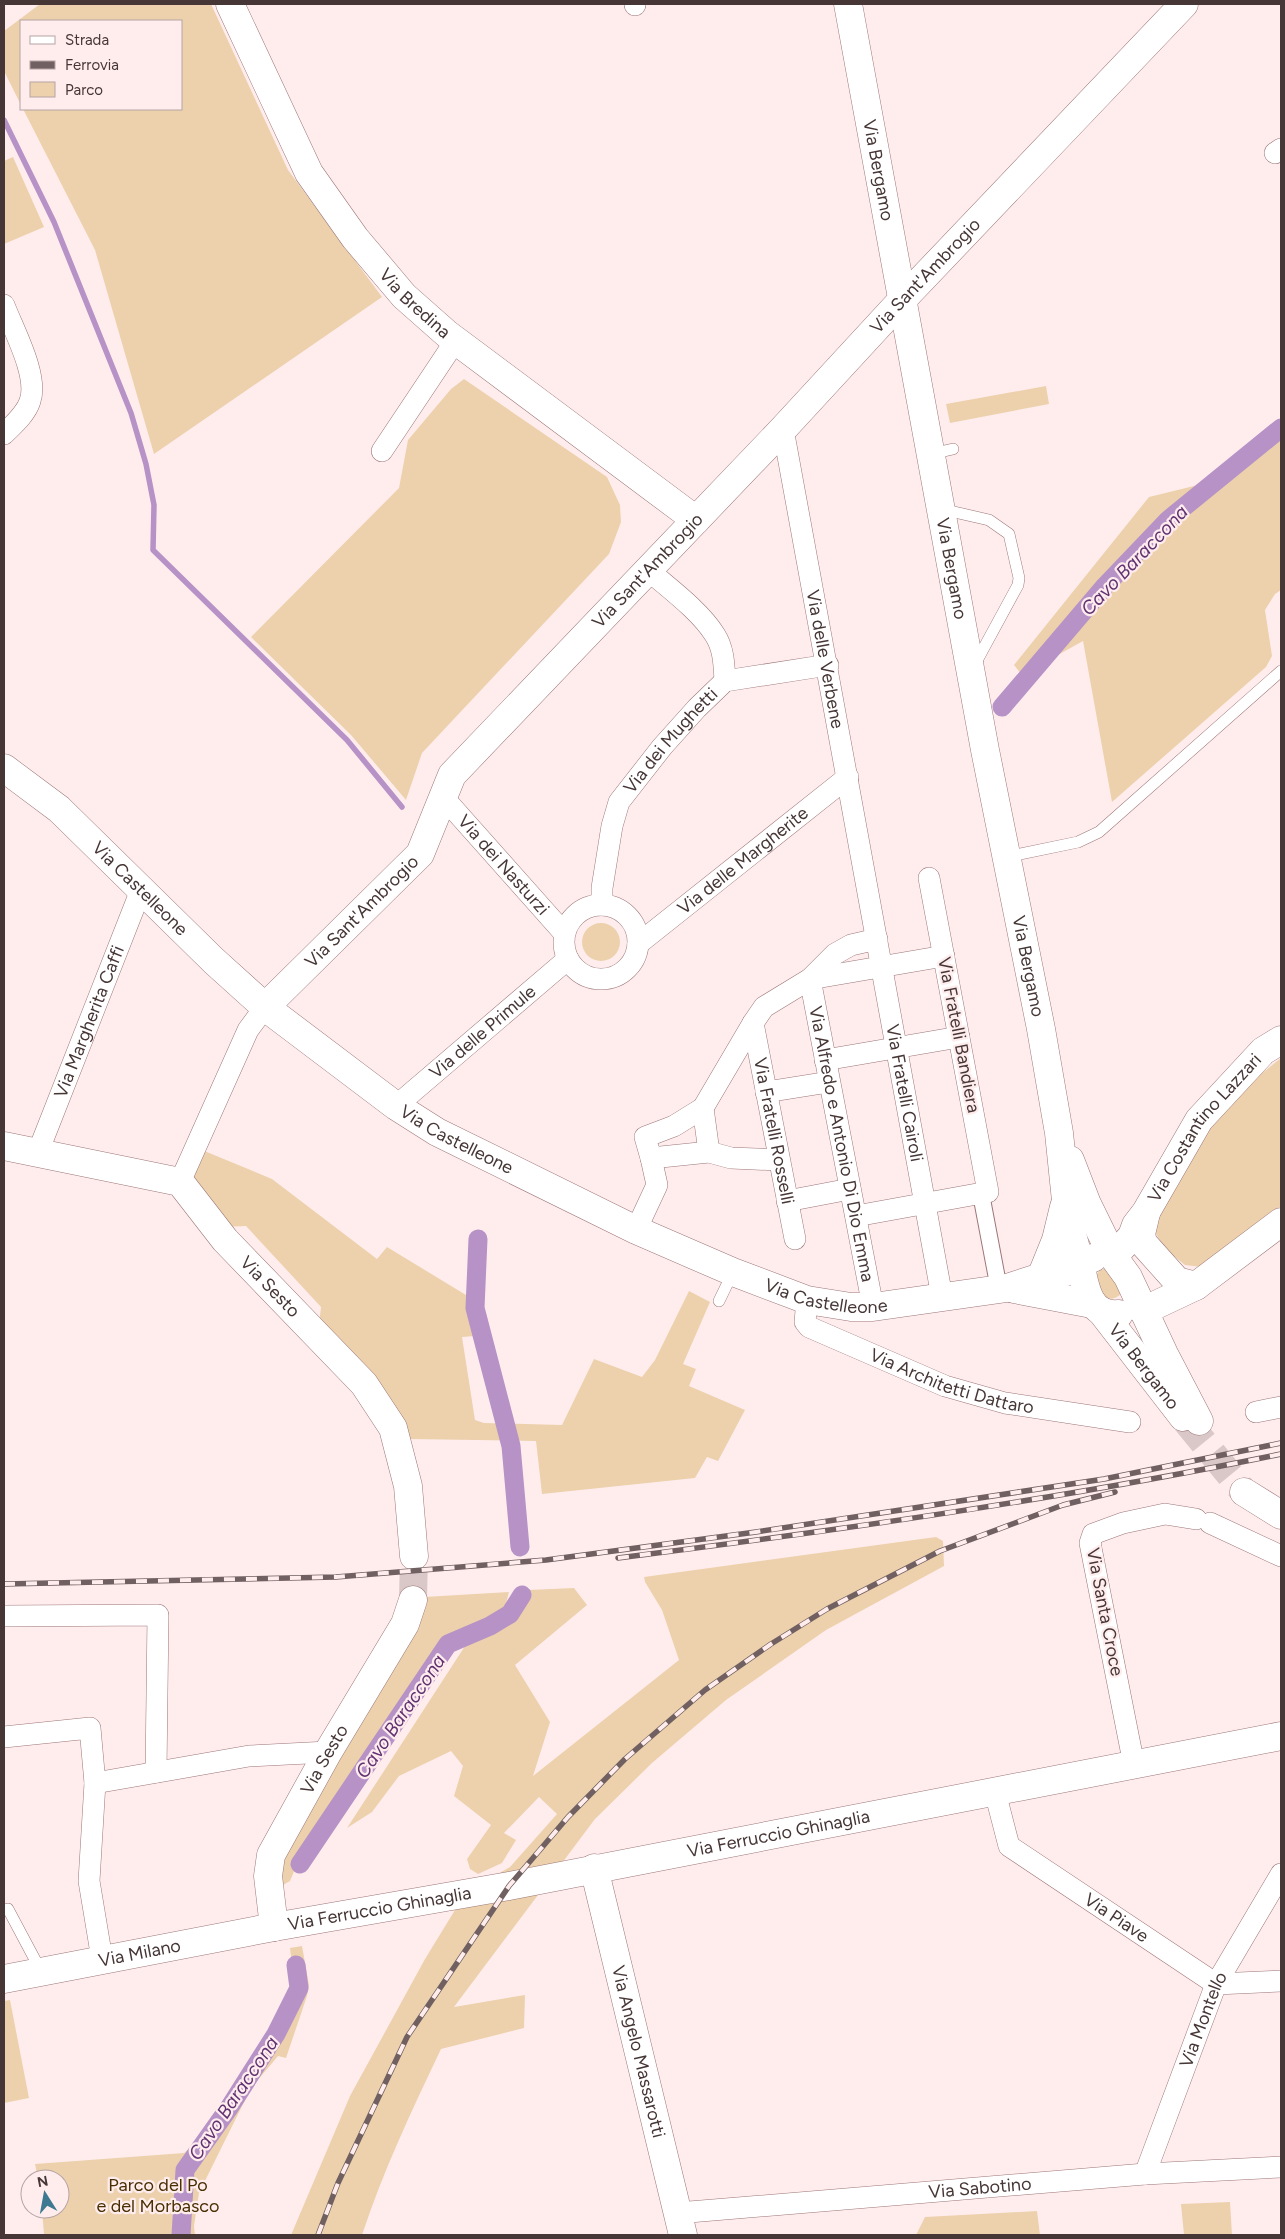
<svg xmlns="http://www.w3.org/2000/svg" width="1285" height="2239" font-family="Figtree,sans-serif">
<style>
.green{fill:#edd1ac}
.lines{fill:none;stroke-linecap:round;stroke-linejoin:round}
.stream{stroke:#b692c6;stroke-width:5.5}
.canal{stroke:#b692c6;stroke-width:19}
.tertiary-tunnel{stroke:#dac8c9;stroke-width:28;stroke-dasharray:28 14;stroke-linecap:butt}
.secondary-tunnel{stroke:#dac8c9;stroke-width:28;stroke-dasharray:28 14;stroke-linecap:butt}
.service-casing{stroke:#9d7678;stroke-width:12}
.pedestrian-casing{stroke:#9d7678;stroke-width:18}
.minor-casing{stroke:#9d7678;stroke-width:22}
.tertiary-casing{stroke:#9d7678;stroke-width:29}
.secondary-casing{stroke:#9d7678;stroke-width:29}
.service{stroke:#fff;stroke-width:11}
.pedestrian{stroke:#fff;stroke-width:16}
.minor{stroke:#fff;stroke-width:21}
.tertiary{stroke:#fff;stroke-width:28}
.secondary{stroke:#fff;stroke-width:28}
.rail-casing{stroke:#716061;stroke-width:5.5}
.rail{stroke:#ffedee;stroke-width:4;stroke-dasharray:11;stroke-linecap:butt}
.labels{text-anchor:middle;stroke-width:4.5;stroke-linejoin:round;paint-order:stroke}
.street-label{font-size:18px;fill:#463636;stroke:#ffedee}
.park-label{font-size:18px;fill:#482e00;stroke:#ffedee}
.water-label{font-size:19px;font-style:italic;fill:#603272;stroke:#ffedee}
</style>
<rect width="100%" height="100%" fill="#ffedee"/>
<path class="green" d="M 40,4 L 211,4 L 288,170 L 382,297 L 154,454 L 95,250 L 23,109 L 181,109 L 181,21 L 21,21 L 21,105 L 4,71 L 4,31 Z
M 13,157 L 44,227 L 4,244 L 4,161 Z
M 464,379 L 607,477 L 620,505 L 621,522 L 609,554 L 422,753 L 406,800 L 351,735 L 251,637 L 399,488 L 408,440 L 451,389 Z
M 1046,386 L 1049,404 L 950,423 L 946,404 Z
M 1281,423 L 1281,590 L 1275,594 L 1265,610 L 1272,656 L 1266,667 L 1112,802 L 1083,641 L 1022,675 L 1014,665 L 1149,497 L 1202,484 Z
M582 942a19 19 0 1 1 38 0a19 19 0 1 1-38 0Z
M 1281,1058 L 1281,1206 L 1202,1267 L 1185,1265 L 1165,1249 L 1153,1229 L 1166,1184 L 1214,1112 Z
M 202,1150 L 272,1179 L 377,1259 L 387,1247 L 466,1295 L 467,1313 L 475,1336 L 462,1337 L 475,1420 L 484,1423 L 562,1425 L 594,1359 L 642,1377 L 655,1360 L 689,1291 L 710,1302 L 683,1364 L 696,1369 L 689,1386 L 745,1410 L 718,1461 L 707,1457 L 695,1478 L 542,1494 L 536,1441 L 407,1439 L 319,1325 L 321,1307 L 246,1226 L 224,1227 L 193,1178 Z
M 1108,1268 L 1122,1293 C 1115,1300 1110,1300 1101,1296 L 1096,1275 L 1100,1270 Z
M 936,1537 L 943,1541 L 944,1566 L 826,1630 L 726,1700 L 652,1763 L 595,1819 L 454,2007 L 525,1995 L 524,2028 L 441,2049 C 412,2110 383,2171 362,2235 L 291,2235 L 350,2096 L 425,1959 L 466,1892 L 510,1867 L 557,1814 L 539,1797 L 504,1833 L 516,1840 L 502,1863 L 478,1874 L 470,1869 L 467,1859 L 491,1825 L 454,1796 L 463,1766 L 451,1751 L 399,1776 L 372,1812 L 347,1828 L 465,1646 L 514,1621 L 528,1590 L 574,1588 L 587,1605 L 515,1665 L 550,1722 L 533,1776 L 679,1660 L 662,1610 L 645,1582 L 644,1577 Z
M 509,1592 L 504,1611 L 466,1627 L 438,1643 L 303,1850 L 290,1881 L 274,1890 L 278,1854 L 424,1597 Z
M 302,1946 L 309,1985 L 307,1996 L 286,2058 L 278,2056 L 251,2088 L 199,2193 L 194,2226 L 195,2235 L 44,2235 L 42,2209 L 60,2209 L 60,2179 L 38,2179 L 35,2164 L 184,2153 L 204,2136 L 295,1991 L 290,1948 Z
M 10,2000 L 29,2098 L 4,2103 L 4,2001 Z
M 1230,2202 L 1232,2235 L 1182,2235 L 1184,2235 L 1181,2204 Z
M 1037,2211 L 1040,2235 L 916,2235 L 925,2217 Z"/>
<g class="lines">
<path class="stream" d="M 4,120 L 54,222 L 131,413 L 146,464 L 154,505 L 153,550 L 347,740 L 402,807"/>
<path class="canal" d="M 1002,707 L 1105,586 L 1168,520 L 1281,428
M 478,1239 L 475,1308 L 511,1446 L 520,1547
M 300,1864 L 448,1644 L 490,1626 L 510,1614 L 522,1595
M 181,2235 L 185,2170 L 229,2108 L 276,2034 L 299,1988 L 296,1965"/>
<path class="tertiary-tunnel" d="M 413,1600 L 414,1556"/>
<path class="secondary-tunnel" d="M 1186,1421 L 1244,1492"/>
<g class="service-casing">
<path id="service" d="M 931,454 L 953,449
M 941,509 L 989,520 L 1009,534 L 1019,578 L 1018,585 L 974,666
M 1006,857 L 1078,842 L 1099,832 L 1281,671
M 719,1301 L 733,1272
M 4,1910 L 8,1909 L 41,1971"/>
</g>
<g class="pedestrian-casing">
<path id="pedestrian" d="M 981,1194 L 999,1289"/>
</g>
<g class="minor-casing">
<g id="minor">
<path d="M 635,4 L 635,5"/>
<path d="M 1275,153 L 1281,149"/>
<path d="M 4,305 C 13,329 39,376 30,401 C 26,414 13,425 4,434"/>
<path id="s1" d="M 783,429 L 942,1297"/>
<path d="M 382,451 L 456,340"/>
<path d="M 648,570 C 670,589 700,611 715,635 C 724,649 724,665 725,681"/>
<path id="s2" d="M 443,797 L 564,933"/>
<circle cx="601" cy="942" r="37"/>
<path id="s3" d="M 602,905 L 602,888 L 612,826 L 619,802 L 662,747 L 697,708 L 725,681 L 828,665"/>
<path id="s4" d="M 638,944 L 848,777"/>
<path id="s5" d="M 810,979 L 873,1307"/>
<path d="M 810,979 L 944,956"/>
<path id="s6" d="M 753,1023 L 795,1239"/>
<path d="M 825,1060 L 959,1037"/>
<path d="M 766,1092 L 829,1082"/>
<path id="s7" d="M 396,1106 L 568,959"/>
<path d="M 703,1108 L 709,1152"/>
<path id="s8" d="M 38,1152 L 141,890"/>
<path d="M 779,1160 L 731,1158 L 709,1152 L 651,1158 L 645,1137 L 674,1126 L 703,1108 L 753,1023 L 764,1007 L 810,979 L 835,954 L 851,945 L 877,939"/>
<path d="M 180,1182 L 248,1030 L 265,1007"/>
<path d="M 787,1201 L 850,1189"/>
<path d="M 856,1216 L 988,1192 L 929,878"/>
<path d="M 636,1230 L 657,1185 L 651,1158"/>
<path id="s9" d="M 807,1300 L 805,1322 L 809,1327 L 945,1386 L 1005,1403 L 1130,1422"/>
<path d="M 1256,1412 L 1281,1407"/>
<path d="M 1210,1523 L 1281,1556"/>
<path d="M 4,1616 L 158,1615 L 156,1772"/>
<path d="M 4,1737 L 90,1728 L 95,1783 L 89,1881 L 102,1959"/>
<path d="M 1134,1765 L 1090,1543 L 1093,1534 L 1123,1523 L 1165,1514 L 1196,1519"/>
<path d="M 95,1783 L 249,1756 L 328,1752"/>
<path id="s10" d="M 995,1792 L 1009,1846 L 1216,1984 L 1281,1981"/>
<path id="s11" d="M 1145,2174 L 1216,1984 L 1281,1874"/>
<path id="s12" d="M 677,2213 L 1145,2174 L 1281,2167"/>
</g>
</g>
<g class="tertiary-casing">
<g id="tertiary">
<path id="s13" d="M 230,4 L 309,173 L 355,238 L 404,296 L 447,334 L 696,520"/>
<path id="s14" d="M 265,1007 L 420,854 L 452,775 L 783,429 L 902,300 L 1184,4"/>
<path id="s15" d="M 4,1146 L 180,1182 L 225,1240 L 364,1384 L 393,1428 L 408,1486 L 414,1556"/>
<path d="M 1146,1213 L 1141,1234 L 1143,1243 L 1177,1281 L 1196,1286"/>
<path id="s16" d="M 1114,1256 L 1132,1236 L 1136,1225 L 1146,1212 L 1199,1120 L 1263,1051 L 1281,1040"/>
<path d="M 1143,1311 L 1196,1286 L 1281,1222"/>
<path id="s17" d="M 594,1868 L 683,2235"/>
<path id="s18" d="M 274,1927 L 268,1876 L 271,1855 L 328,1752 L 405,1624 L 413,1600"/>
</g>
</g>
<g class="secondary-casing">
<g id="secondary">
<path id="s19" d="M 848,4 L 985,750 L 1041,1029 L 1059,1133 L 1068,1220 L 1081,1267"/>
<path id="s20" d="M 4,768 L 59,809 L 214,961 L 265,1007 L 396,1106 L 437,1132 L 636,1230 L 733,1272 L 807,1300 L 851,1307 L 873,1307 L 1007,1288 L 1041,1277 L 1082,1268"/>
<path d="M 1070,1160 L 1087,1204 L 1112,1255 L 1128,1277 L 1164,1354 L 1199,1421"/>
<path d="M 1093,1258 L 1086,1261 L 1081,1267 C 1085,1289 1090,1317 1119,1314"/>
<path d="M 1041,1277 L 1056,1240 L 1064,1207"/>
<path d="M 1014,1289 L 1092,1304"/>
<path id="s21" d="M 1101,1311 L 1183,1417"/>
<path d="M 1244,1492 L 1281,1515"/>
<path id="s22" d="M 4,1979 L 274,1927 L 509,1886 L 1281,1736"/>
</g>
</g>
<use href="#service" class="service"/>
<use href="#pedestrian" class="pedestrian"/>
<use href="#minor" class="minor"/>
<use href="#tertiary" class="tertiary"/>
<use href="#secondary" class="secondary"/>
<g class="rail-casing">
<path id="rail" d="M 618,1558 C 840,1530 1062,1499 1281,1454
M 4,1584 L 336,1577 L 546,1560 L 756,1532 L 1104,1479 L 1281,1443
M 318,2235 L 338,2183 L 407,2037 L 509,1886 L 568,1817 L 625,1759 L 705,1690 L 771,1644 L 827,1609 L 940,1551 L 1063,1505 L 1115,1492"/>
</g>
<use href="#rail" class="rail"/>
</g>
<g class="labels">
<g class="street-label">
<text dy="6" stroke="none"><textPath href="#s19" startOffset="169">Via Bergamo</textPath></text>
<text dy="6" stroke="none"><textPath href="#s14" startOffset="991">Via Sant'Ambrogio</textPath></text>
<text dy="6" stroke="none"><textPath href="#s13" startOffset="355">Via Bredina</textPath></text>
<text dy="6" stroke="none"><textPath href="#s19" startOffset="574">Via Bergamo</textPath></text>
<text dy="6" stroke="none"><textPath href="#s14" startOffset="586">Via Sant'Ambrogio</textPath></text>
<text dy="6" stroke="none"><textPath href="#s1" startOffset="234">Via delle Verbene</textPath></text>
<text dy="6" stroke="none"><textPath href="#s3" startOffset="185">Via dei Mughetti</textPath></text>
<text dy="6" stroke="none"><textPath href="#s4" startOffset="134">Via delle Margherite</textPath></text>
<text dy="6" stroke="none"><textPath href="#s2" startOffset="91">Via dei Nasturzi</textPath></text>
<text dy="6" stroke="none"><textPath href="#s20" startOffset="182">Via Castelleone</textPath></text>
<text dy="6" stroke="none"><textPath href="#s14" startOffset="136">Via Sant'Ambrogio</textPath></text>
<text dy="6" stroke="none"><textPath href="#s19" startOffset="979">Via Bergamo</textPath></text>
<text dy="6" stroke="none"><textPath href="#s8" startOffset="140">Via Margherita Caffi</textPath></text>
<text dy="6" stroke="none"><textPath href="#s7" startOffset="114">Via delle Primule</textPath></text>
<text transform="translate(959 1035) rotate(79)" y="6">Via Fratelli Bandiera</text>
<text dy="6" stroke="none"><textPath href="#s1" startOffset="675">Via Fratelli Cairoli</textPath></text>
<text dy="6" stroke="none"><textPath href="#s16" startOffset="158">Via Costantino Lazzari</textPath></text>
<text dy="6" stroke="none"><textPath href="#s6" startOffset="110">Via Fratelli Rosselli</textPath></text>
<text dy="6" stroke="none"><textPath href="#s20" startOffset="588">Via Castelleone</textPath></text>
<text dy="6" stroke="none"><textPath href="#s5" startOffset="168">Via Alfredo e Antonio Di Dio Emma</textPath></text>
<text dy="6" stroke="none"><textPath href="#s15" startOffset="318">Via Sesto</textPath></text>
<text dy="6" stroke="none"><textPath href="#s20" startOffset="992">Via Castelleone</textPath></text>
<text dy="6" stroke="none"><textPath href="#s21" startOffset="70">Via Bergamo</textPath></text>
<text dy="6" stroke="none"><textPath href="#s9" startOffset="182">Via Architetti Dattaro</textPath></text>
<text transform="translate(1105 1612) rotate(79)" y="6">Via Santa Croce</text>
<text dy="6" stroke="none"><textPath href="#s18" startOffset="182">Via Sesto</textPath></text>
<text dy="6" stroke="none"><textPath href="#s22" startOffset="788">Via Ferruccio Ghinaglia</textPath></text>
<text dy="6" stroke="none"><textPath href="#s22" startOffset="382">Via Ferruccio Ghinaglia</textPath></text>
<text dy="6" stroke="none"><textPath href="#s10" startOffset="185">Via Piave</textPath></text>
<text dy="6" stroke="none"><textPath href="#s22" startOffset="138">Via Milano</textPath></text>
<text dy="6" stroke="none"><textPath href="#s11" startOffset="165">Via Montello</textPath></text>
<text dy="6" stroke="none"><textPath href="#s17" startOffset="189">Via Angelo Massarotti</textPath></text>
<text dy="6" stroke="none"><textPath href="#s12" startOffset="304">Via Sabotino</textPath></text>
</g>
<g class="park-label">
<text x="158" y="2191">Parco del Po<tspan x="158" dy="21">e del Morbasco</tspan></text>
</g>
<g class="water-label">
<text transform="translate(1134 560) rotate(-46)" y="7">Cavo Baraccona</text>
<text transform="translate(400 1716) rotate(-56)" y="7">Cavo Baraccona</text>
<text transform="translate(233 2098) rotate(-56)" y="7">Cavo Baraccona</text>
</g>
</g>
<rect width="1285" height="2239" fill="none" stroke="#463636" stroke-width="10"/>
<rect x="20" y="20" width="162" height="90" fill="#ffedee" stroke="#b5a4a4"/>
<rect x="30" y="36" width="25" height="8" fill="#ffffff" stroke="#b5a4a4"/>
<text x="65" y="45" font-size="15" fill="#463636">Strada</text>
<rect x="30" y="61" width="25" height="8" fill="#716061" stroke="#b5a4a4"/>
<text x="65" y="70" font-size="15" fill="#463636">Ferrovia</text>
<rect x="30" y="82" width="25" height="15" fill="#edd1ac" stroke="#b5a4a4"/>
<text x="65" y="95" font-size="15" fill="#463636">Parco</text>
<g transform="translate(45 2194) rotate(349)"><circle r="24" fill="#ffedee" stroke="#b5a4a4"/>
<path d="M0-4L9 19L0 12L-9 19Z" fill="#3d7990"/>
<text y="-8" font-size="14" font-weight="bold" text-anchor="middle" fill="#463636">N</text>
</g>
</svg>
